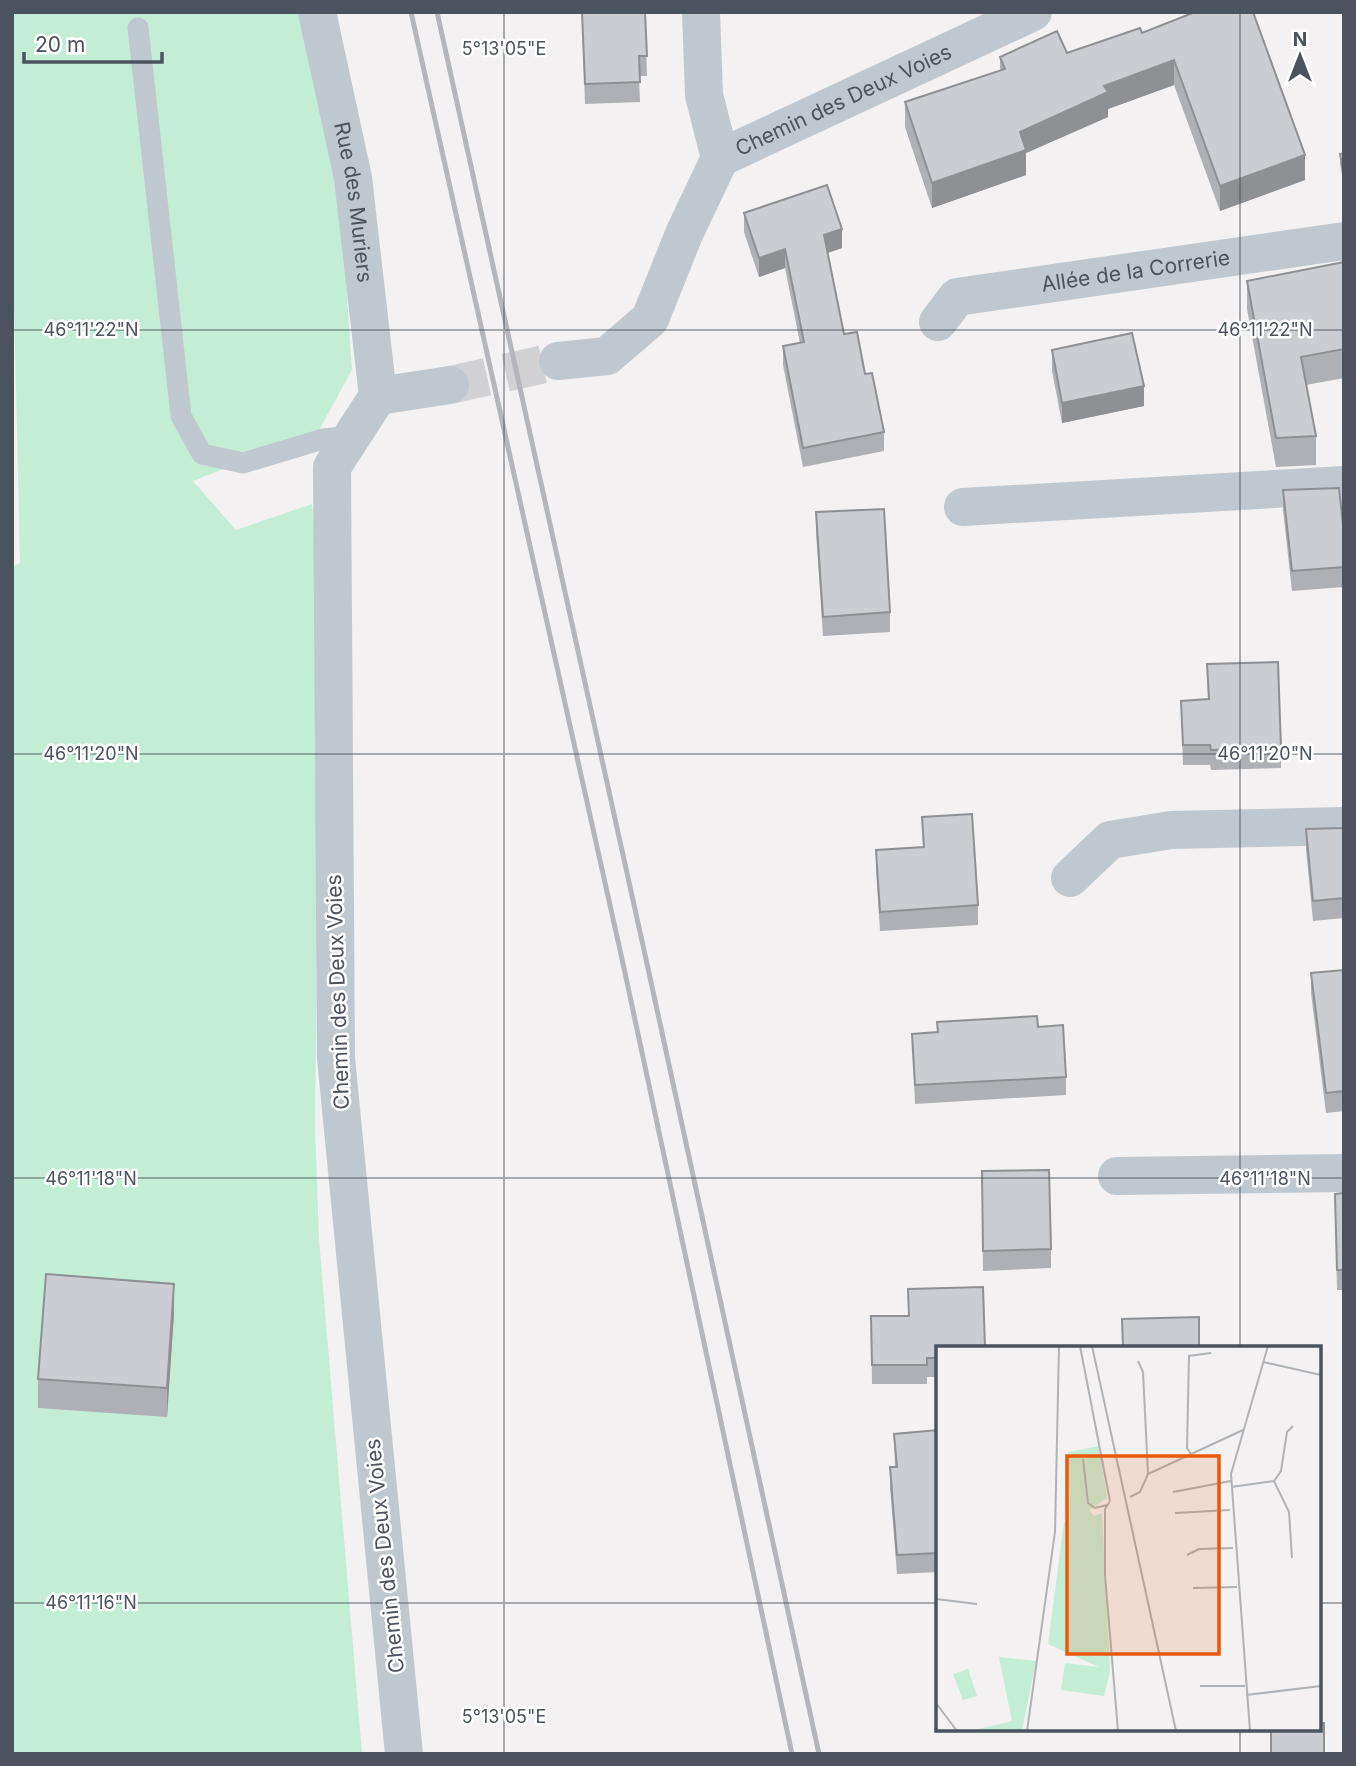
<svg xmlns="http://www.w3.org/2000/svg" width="1356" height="1766" font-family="Inter,sans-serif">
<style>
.green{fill:#c3eed5}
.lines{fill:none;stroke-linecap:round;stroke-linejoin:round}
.street-tunnel{stroke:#d1d1d4;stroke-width:38;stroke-dasharray:38 19;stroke-linecap:butt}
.lane{stroke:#c0c8cf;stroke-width:21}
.street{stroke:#c0c8cf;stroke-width:38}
.rail{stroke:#b4b6bb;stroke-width:5}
.wall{fill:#afb0b5}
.shaded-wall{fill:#8e9094}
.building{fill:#cbcdd3;stroke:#8e9094;stroke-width:2}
.ticks{fill:none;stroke:#4a535e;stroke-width:2;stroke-opacity:0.45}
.labels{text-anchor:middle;stroke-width:5;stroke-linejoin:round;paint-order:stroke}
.street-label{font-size:21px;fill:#4a535e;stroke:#fff}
.inset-road{fill:none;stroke:#afb2b6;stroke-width:2}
.view{fill:#e8590c;fill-opacity:0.15;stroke:#e8590c;stroke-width:3.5}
.inset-edge{fill:none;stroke:#4a535e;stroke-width:3.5}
.ticks-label{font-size:18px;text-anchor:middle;fill:#4a535e;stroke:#fff;stroke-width:5;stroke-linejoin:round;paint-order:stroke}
</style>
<rect width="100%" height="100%" fill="#f3f1f1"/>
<path class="green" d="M 12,12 L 301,12 L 341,207 L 352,370 L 318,432 L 193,481 L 236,530 L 312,504 L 320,600 L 315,1128 L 319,1239 L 362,1754 L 12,1754 L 12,567 L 20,563 L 12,213 Z"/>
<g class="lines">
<path class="street-tunnel" d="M 450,385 L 558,361"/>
<path class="lane" d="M 138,28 L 181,416 L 202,454 L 243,463 L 323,439 L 352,436"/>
<g class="street">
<path id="s1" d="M 317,12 L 353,178 L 378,396"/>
<path d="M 701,12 L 704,95 L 720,158"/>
<path id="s2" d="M 938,322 L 957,297 L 1344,241"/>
<path id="s3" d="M 558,361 L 607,356 L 650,319 L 684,234 L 720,158 L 1033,12"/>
<path d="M 963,507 L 1344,485"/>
<path d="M 1070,878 L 1110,840 L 1171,830 L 1344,826"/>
<path d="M 1117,1176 L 1344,1173"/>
<path d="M 404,1754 L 336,1058 L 332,467 L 378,396 L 450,385"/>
</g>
<path class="rail" d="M 411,12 L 622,959 L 792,1754
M 437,12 L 644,950 L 819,1754"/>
</g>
<path class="wall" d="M 582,12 L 645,12 L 647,76 L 639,76 L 640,102 L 585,104 Z
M 1142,33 L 1305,180 L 1220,211 L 1174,85 L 1108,109 L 1108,117 L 1026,153 L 1026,175 L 932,208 L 905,127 L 905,102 L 1000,70 L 1000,57 L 1067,53 Z
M 1344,153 L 1344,186 L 1340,164 L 1340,154 Z
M 744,213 L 842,248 L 828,253 L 844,334 L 865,374 L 884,432 L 884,451 L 803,467 L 783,365 L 783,346 L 800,343 L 785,268 L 759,277 L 744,232 Z
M 1344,262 L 1344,378 L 1306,385 L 1316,436 L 1316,465 L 1276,467 L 1247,309 L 1247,281 Z
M 1052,350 L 1144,406 L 1062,423 L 1052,371 Z
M 1283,490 L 1344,534 L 1344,587 L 1292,591 L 1283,510 Z
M 816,512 L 890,612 L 890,632 L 823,636 L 816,532 Z
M 1207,664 L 1281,748 L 1281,768 L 1211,770 L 1210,765 L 1183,765 L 1181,701 L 1208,699 Z
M 922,817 L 978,905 L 978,925 L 880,931 L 876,869 L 876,850 L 923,847 Z
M 1344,828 L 1344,918 L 1313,921 L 1306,849 L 1306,829 Z
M 1344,970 L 1344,1111 L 1326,1113 L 1311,993 L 1311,973 Z
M 1038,1027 L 1066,1077 L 1066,1095 L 915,1104 L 912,1034 Z
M 982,1171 L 1051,1249 L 1051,1268 L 983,1271 Z
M 1344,1193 L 1344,1290 L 1337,1290 L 1335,1194 Z
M 908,1289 L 938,1348 L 938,1377 L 927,1377 L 927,1384 L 872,1384 L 871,1316 L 908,1316 Z
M 174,1313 L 167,1417 L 38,1408 L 38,1379 Z
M 938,1430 L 938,1572 L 897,1574 L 890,1487 L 890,1467 L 895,1467 L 894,1434 Z"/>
<path class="shaded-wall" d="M 1174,60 L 1174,85 L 1108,109 L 1108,117 L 1026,153 L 1026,175 L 932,208 L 932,183 L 1020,132 L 1104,86 Z
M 1305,155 L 1305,180 L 1220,211 L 1220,186 Z
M 842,229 L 842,248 L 824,254 L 824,235 Z
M 785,249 L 785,268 L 759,277 L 759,258 Z
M 1144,386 L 1144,406 L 1062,423 L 1062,403 Z
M 174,1284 L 174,1313 L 167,1417 L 167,1388 Z"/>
<path class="building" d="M 582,12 L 645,12 L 647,56 L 639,56 L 640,82 L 585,84 Z
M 1195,12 L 1253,12 L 1305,155 L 1220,186 L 1174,60 L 1104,86 L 1108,92 L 1020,132 L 1026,150 L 932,183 L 905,102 L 1005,69 L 1000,57 L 1057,31 L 1067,53 L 1140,28 L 1142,33 Z
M 1344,153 L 1344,176 L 1340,154 Z
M 827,185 L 842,229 L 824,235 L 844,334 L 857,332 L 865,374 L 872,373 L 884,432 L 803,448 L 783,346 L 804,342 L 785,249 L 759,258 L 744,213 Z
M 1344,262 L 1344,337 L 1343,337 L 1344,349 L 1301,357 L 1316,436 L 1276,438 L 1247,281 Z
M 1132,333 L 1144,386 L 1062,403 L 1052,350 Z
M 1339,488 L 1344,534 L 1344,567 L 1292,571 L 1283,490 Z
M 884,509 L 890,612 L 823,617 L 816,512 Z
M 1278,662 L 1281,748 L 1211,750 L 1210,745 L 1183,745 L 1181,701 L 1209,699 L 1207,664 Z
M 972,814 L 978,905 L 880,912 L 876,850 L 924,847 L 922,817 Z
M 1344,828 L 1344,898 L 1313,901 L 1306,829 Z
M 1344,970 L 1344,1091 L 1326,1093 L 1311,973 Z
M 1037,1016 L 1038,1027 L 1063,1025 L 1066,1077 L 915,1085 L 912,1034 L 938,1032 L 937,1022 Z
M 1049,1170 L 1051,1249 L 983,1251 L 982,1171 Z
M 1344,1193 L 1344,1270 L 1337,1270 L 1335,1194 Z
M 46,1274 L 174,1284 L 167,1388 L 38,1379 Z
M 983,1287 L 985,1348 L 938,1348 L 938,1358 L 927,1358 L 927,1365 L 872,1365 L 871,1316 L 909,1316 L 908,1289 Z
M 1199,1317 L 1199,1348 L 1123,1348 L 1122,1319 Z
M 938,1430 L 938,1553 L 897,1555 L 890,1467 L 897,1467 L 894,1434 Z
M 1319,1723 L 1324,1723 L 1324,1754 L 1271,1754 L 1271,1729 L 1319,1729 Z"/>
<path class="ticks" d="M 504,12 L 504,1754M 1240,12 L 1240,1348M 12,330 L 1344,330M 12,754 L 1344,754M 12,1178 L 1344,1178M 12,1603 L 938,1603M 1319,1603 L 1344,1603M 1240,1729 L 1240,1754"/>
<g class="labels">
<g class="street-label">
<text dy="7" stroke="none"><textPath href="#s3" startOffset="418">Chemin des Deux Voies</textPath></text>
<text dy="7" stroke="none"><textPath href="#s1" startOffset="194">Rue des Muriers</textPath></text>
<text dy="7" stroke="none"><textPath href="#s2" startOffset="212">Allée de la Correrie</textPath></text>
<text transform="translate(338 992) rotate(-92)" y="7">Chemin des Deux Voies</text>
<text transform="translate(385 1556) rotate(-96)" y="7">Chemin des Deux Voies</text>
</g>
</g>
<g transform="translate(936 1346)">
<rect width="385" height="385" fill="#f3f1f1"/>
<path d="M 163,100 L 171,152 L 153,164 L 158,170 L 166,167 L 174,325 L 168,350 L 125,344 L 129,317 L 163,321 L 112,298 L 128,176 L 134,173 L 132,106 ZM 63,311 L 100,315 L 86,385 L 35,385 L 76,375 ZM 32,323 L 41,350 L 27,354 L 17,328 Z" fill="#c3eed5"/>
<path class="inset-road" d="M 144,0 L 174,155M 156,0 L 240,385M 202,15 L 207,26 L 212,128M 327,16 L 385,29M 255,108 L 251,102 L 253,10 L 275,7M 147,113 L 152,157 L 159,162 L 171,159M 338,135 L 345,125 L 351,86 L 357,80M 295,141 L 338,135 L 353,166 L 356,212M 237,146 L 295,135M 194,151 L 204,146 L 212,128 L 307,84M 174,155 L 169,163 L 169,229 L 182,385M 239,167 L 294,164M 251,209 L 263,203 L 297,202M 257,242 L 301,241M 0,253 L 41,258M 264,340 L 309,340M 310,349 L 385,340M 0,357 L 21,385M 91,385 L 119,186 L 123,0M 314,385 L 295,128 L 332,0"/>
<path class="view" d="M 131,110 L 283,110 L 283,308 L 131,308 Z"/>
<rect width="385" height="385" class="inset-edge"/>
</g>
<g class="ticks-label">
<text x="504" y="55">5°13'05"E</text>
<text x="91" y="336">46°11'22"N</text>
<text x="1265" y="336">46°11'22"N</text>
<text x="91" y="760">46°11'20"N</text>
<text x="1265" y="760">46°11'20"N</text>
<text x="91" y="1185">46°11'18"N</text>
<text x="1265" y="1185">46°11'18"N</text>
<text x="91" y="1609">46°11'16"N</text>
<text x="504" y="1723">5°13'05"E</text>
</g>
<rect width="1356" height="1766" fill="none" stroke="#4a535e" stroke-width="28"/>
<g transform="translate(1300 56)" stroke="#ffffff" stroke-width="5" paint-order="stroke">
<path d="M0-5L12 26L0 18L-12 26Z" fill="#4a535e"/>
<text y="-10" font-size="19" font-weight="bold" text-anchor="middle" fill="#4a535e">N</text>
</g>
<path d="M24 52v10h138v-10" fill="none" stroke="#4a535e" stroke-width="3.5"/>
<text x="35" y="52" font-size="21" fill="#4a535e" stroke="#ffffff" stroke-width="5" paint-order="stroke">20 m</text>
</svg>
